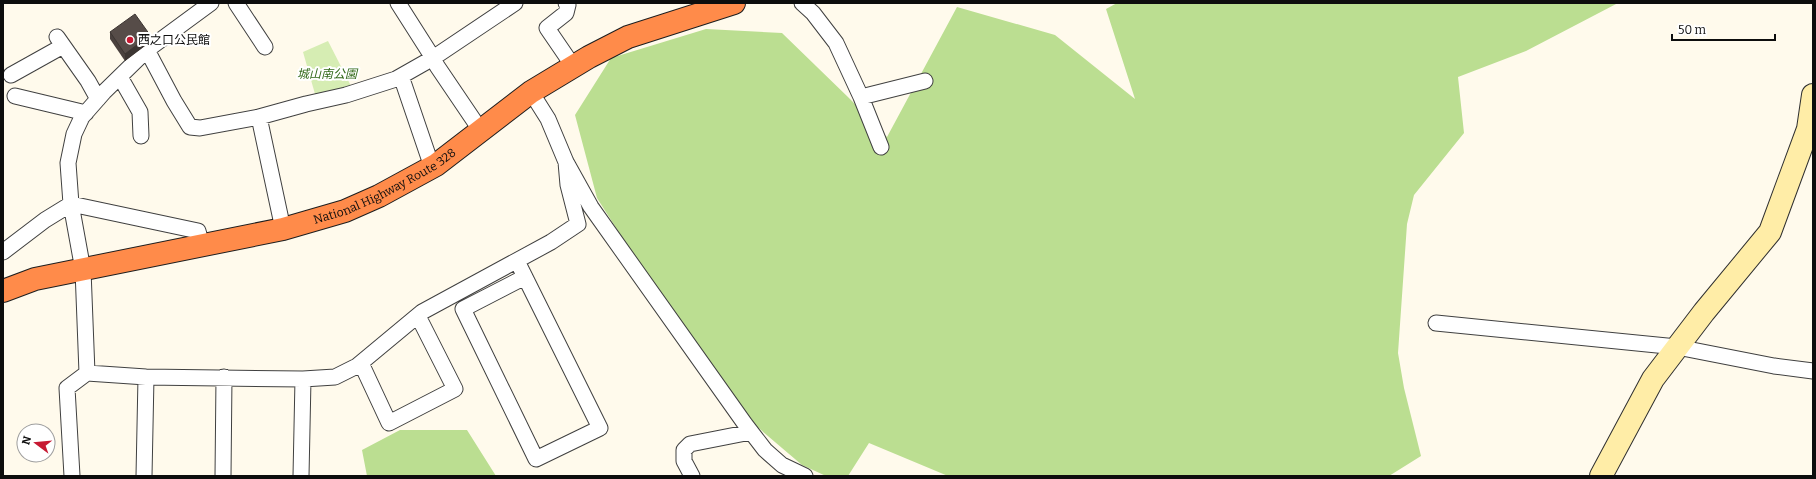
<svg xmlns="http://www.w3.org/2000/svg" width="1816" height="479" font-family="Bitter,'Noto Sans JP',serif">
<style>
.green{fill:#d6edb3}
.forest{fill:#bbde91}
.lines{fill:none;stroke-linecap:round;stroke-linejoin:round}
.street-casing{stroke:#404040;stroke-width:17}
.secondary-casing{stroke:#2f2f2f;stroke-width:24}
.highway-casing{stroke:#1e1e1e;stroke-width:24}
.street{stroke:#fff;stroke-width:15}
.secondary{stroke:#ffeda7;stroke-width:22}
.highway{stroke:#ff8b4a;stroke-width:22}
.wall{fill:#4a413e}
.shaded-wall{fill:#3c3532}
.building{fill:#564c48;stroke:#3c3532}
.poi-dot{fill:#c71a33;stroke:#fff;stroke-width:1.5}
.labels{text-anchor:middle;stroke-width:4;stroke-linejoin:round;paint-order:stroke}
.poi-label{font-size:12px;fill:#0d0d0d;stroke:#fff;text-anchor:start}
.park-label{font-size:12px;font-style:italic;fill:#316918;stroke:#fff}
.street-label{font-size:12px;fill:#0d0d0d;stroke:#fff}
</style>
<rect width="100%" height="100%" fill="#fffaec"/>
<path class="green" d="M 328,41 L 351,86 L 315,94 L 303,52 Z"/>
<path class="forest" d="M 1117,3 L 1618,3 L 1526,51 L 1458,77 L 1464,133 L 1414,195 L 1407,224 L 1398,353 L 1404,388 L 1421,456 L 1389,476 L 948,476 L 869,443 L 848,476 L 826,476 L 802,465 L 734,407 L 676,322 L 597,198 L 575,115 L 611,58 L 706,29 L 782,33 L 850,99 L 887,137 L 957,7 L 1055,35 L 1135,99 L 1106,9 Z
M 400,430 L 467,430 L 496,476 L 367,476 L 362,450 Z"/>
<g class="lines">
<g class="street-casing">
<path id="street" d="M 211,3 L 147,50 L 104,92 L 82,117 L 74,134 L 68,163 L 71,204 L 83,270 L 87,373 L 146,377 L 303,379 L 335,377 L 357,366 L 422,312 L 551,242 L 578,224 L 568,185 L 566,162
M 236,3 L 265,47
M 398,3 L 433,58 L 437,66 L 481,131
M 566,3 L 568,5 L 566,13 L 547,28 L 573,66
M 802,3 L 813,13 L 836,43 L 861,97 L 925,81
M 57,37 L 88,81 L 98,99
M 147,50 L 174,101 L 190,127 L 200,128 L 259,117
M 11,75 L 63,46
M 401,76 L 432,167
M 120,77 L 140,112 L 141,136
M 531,92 L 548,119 L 566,162 L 591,207 L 745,424 L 765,450 L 782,465 L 805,476
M 15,96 L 86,113
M 861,97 L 881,147
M 283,229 L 259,117 L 306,104 L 346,95 L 396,79 L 433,58 L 515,3
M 3,252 L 45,220 L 71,204 L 198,231 L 202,245
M 517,261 L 525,277 L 600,428 L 536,459 L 463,309 L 525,277
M 1436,323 L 1677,347 L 1774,366 L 1813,371
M 361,363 L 389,423 L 455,389 L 418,316
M 72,476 L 67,388 L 87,373
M 144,476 L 146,377
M 223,476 L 224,377
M 301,476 L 303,379
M 692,476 L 684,461 L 684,450 L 690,444 L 751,432"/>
</g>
<g class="secondary-casing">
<path id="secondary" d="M 1601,476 L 1653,379 L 1704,312 L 1770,232 L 1808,129 L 1813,95"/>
</g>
<g class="highway-casing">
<g id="highway">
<path id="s1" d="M 3,291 L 35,279 L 283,229 L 345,211 L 379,196 L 436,165 L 531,92 L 589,57 L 628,37 L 734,3"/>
</g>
</g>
<use href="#street" class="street"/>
<use href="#secondary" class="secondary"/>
<use href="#highway" class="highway"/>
</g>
<path class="wall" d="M 110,32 L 150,42 L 125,61 L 110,39 Z"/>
<path class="shaded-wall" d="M 150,35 L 150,42 L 125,61 L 125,54 Z"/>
<path class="building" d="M 135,14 L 150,35 L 125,54 L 110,32 Z"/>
<circle class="poi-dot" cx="130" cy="40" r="4"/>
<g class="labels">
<g class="poi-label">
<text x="138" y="44">西之口公民館</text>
</g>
<g class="park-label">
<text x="327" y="78">城山南公園</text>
</g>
<g class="street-label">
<text dy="4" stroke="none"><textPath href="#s1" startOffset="398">National Highway Route 328</textPath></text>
</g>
</g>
<rect width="1816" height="479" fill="none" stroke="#0d0d0d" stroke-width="8"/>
<g transform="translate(36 443) rotate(286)"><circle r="19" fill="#ffffff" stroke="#9e9e9e"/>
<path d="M0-3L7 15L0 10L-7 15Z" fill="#c71a33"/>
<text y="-6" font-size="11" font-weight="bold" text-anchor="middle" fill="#0d0d0d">N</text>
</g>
<path d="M1672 34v6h103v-6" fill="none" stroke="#0d0d0d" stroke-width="2"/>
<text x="1678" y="34" font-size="12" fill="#0d0d0d" stroke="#ffffff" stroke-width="3" paint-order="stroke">50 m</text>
</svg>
